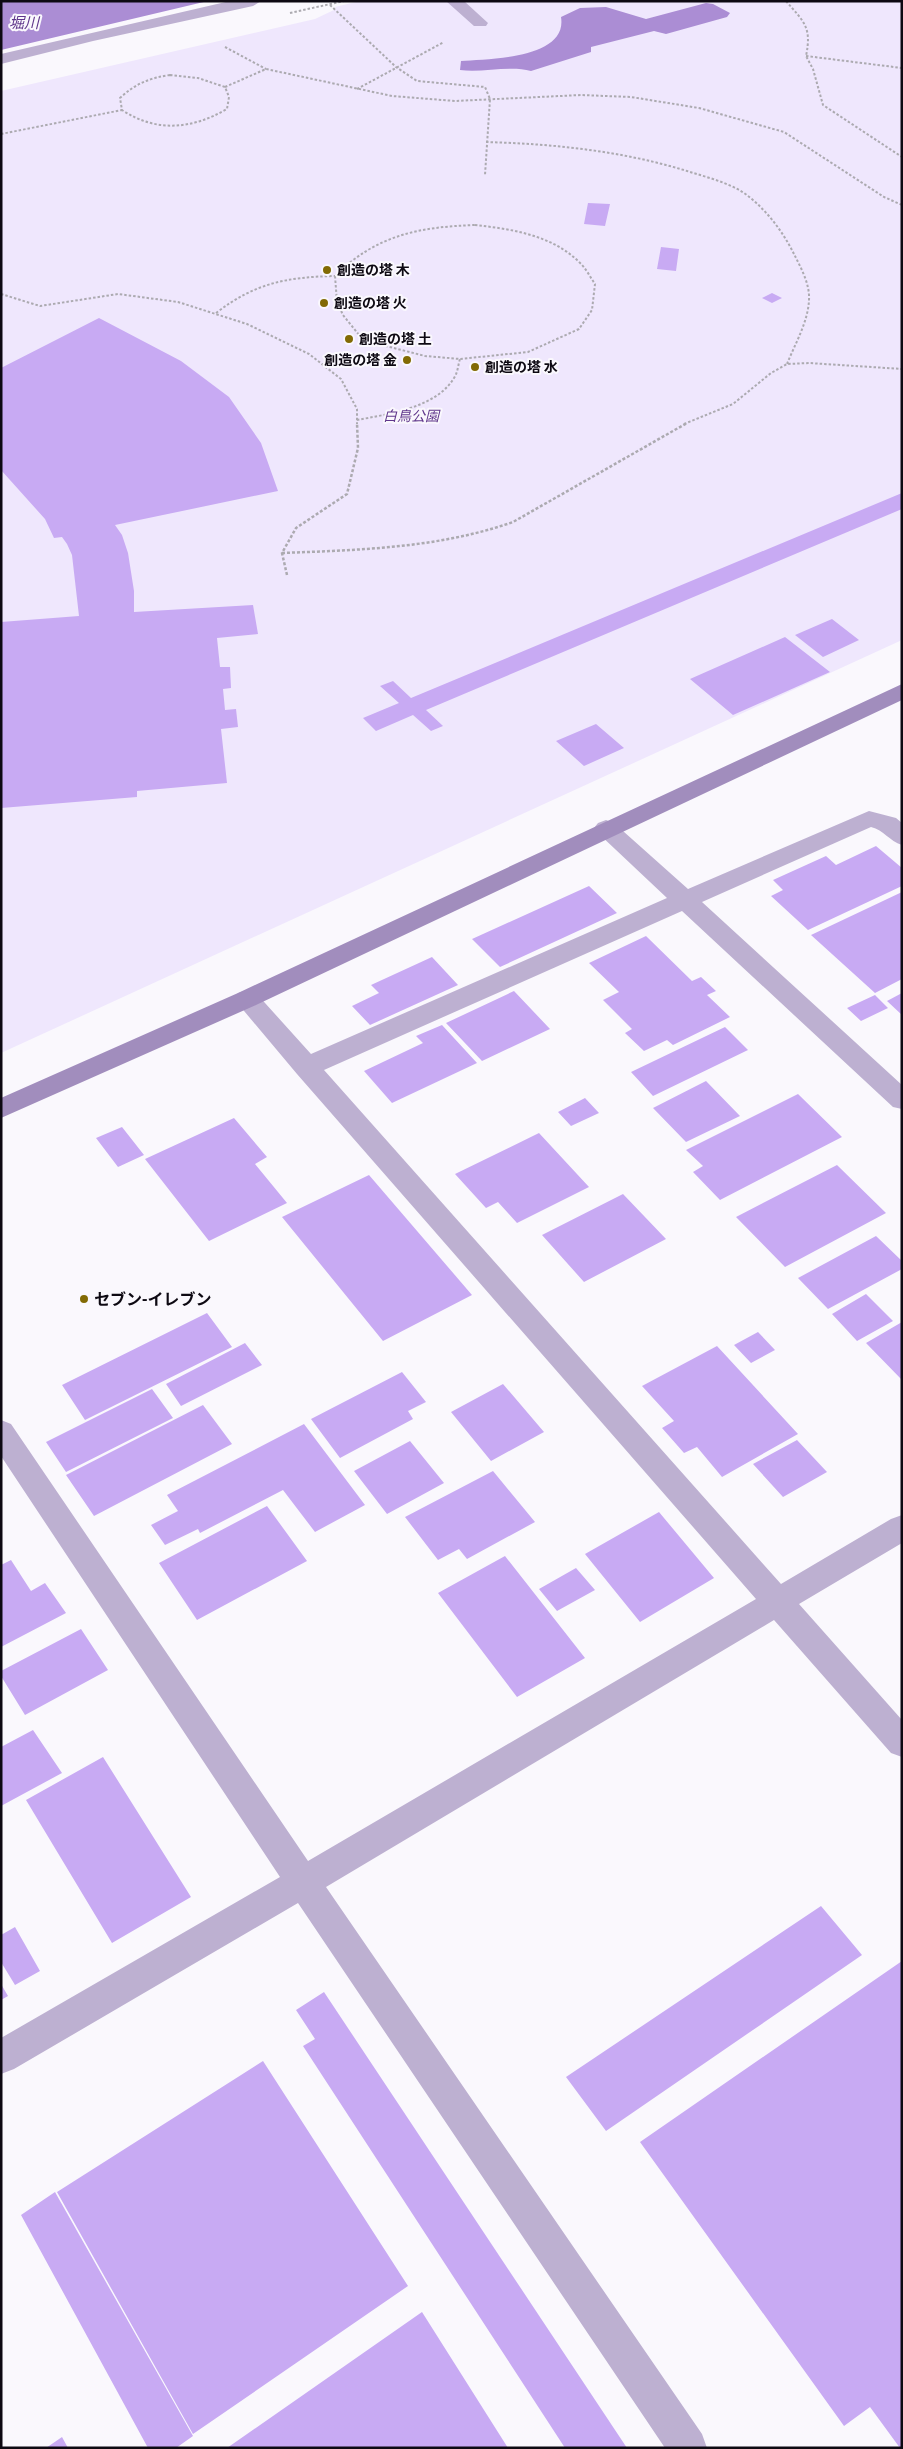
<svg xmlns="http://www.w3.org/2000/svg" width="903" height="2449" font-family="Literata,'Noto Sans JP',serif">
<style>
.green{fill:#efe7fd}
.water{fill:#ab8dd4}
.building{fill:#c8aaf3}
.lines{fill:none;stroke-linecap:round;stroke-linejoin:round}
.path-far1{stroke:#acaab0;stroke-width:2;stroke-dasharray:2.5 2;stroke-linecap:butt}
.path{stroke:#acaab0;stroke-width:2.5;stroke-dasharray:3 2;stroke-linecap:butt}
.street{fill:#bdb0d1;fill-rule:evenodd}
.secondary{fill:#a18dbd;fill-rule:evenodd}
.poi-dot{fill:#826a04;stroke:#faf8fd;stroke-width:2}
.labels{text-anchor:middle;stroke-width:4;stroke-linejoin:round;paint-order:stroke}
.far-poi-label{font-size:14px;font-weight:bold;fill:#0d0912;stroke:#faf8fd;text-anchor:start}
.far-park-label{font-size:14px;font-style:italic;fill:#5f368b;stroke:#faf8fd}
.far-water-label{font-size:15px;font-style:italic;fill:#5f368b;stroke:#faf8fd}
.poi-label{font-size:16px;font-weight:bold;fill:#0d0912;stroke:#faf8fd;text-anchor:start}
</style>
<rect width="100%" height="100%" fill="#faf8fd"/>
<path class="green" d="M 360,1 L 902,1 L 902,640 L 1,1053 L 1,91 L 315,19 L 336,9 L 335,7 Z"/>
<path class="water" d="M 1,1 L 208,1 L 1,50 Z
M 706,3 L 713,4 L 730,13 L 727,17 L 666,34 L 654,31 L 591,47 L 591,52 L 531,71 C 510,65 483,73 460,70 L 461,61 C 488,59 568,59 561,17 L 580,8 L 606,7 L 646,19 Z"/>
<path class="building" d="M 588,203 L 610,204 L 605,226 L 584,224 Z
M 661,247 L 679,249 L 676,271 L 657,269 Z
M 772,293 L 782,298 L 772,303 L 762,298 Z
M 99,318 L 181,361 L 229,397 L 261,443 L 278,491 L 115,525 L 122,535 L 128,553 L 134,591 L 134,612 L 253,605 L 258,634 L 217,638 L 220,667 L 230,667 L 231,688 L 223,689 L 225,710 L 236,709 L 238,727 L 221,729 L 227,783 L 137,791 L 137,797 L 1,808 L 1,622 L 79,616 L 72,555 L 67,544 L 62,537 L 54,538 L 45,519 L 1,470 L 1,368 Z
M 902,493 L 902,509 L 426,710 L 443,726 L 431,731 L 413,715 L 376,731 L 363,718 L 399,703 L 380,686 L 393,681 L 411,698 Z
M 832,619 L 859,640 L 823,657 L 795,635 Z
M 785,637 L 830,672 L 733,715 L 690,679 Z
M 596,724 L 624,748 L 584,766 L 556,741 Z
M 876,846 L 902,868 L 902,886 L 808,930 L 771,896 L 783,890 L 773,880 L 826,856 L 836,865 Z
M 589,886 L 617,913 L 500,967 L 472,939 Z
M 902,892 L 902,979 L 875,993 L 811,935 Z
M 646,936 L 692,981 L 701,977 L 716,991 L 707,995 L 730,1017 L 673,1045 L 667,1040 L 644,1051 L 625,1033 L 632,1029 L 603,1000 L 619,992 L 589,963 Z
M 432,957 L 458,985 L 370,1025 L 352,1006 L 379,993 L 371,985 Z
M 514,991 L 550,1029 L 482,1061 L 446,1023 Z
M 902,993 L 902,1015 L 887,1001 Z
M 875,995 L 888,1008 L 861,1021 L 847,1008 Z
M 442,1025 L 477,1063 L 392,1103 L 364,1071 L 423,1043 L 416,1036 Z
M 725,1027 L 748,1050 L 653,1096 L 631,1072 Z
M 706,1081 L 740,1116 L 686,1142 L 653,1108 Z
M 798,1094 L 842,1137 L 720,1200 L 693,1172 L 703,1166 L 686,1150 Z
M 585,1098 L 599,1113 L 571,1126 L 558,1112 Z
M 234,1118 L 267,1157 L 255,1164 L 287,1203 L 209,1241 L 145,1159 Z
M 122,1127 L 144,1155 L 118,1167 L 96,1138 Z
M 539,1133 L 589,1187 L 517,1223 L 498,1202 L 486,1208 L 455,1174 Z
M 837,1165 L 886,1213 L 785,1267 L 736,1217 Z
M 369,1175 L 472,1295 L 383,1341 L 282,1217 Z
M 623,1194 L 666,1239 L 584,1282 L 542,1235 Z
M 876,1236 L 902,1261 L 902,1269 L 828,1309 L 798,1278 Z
M 866,1294 L 893,1321 L 857,1341 L 832,1314 Z
M 207,1313 L 232,1347 L 85,1420 L 62,1385 Z
M 902,1322 L 902,1380 L 866,1343 Z
M 758,1332 L 775,1350 L 751,1363 L 734,1345 Z
M 245,1343 L 262,1365 L 181,1406 L 166,1384 Z
M 717,1346 L 798,1434 L 722,1477 L 697,1447 L 684,1453 L 662,1428 L 674,1421 L 642,1386 Z
M 402,1372 L 426,1402 L 408,1411 L 413,1419 L 340,1458 L 311,1419 Z
M 503,1384 L 544,1432 L 491,1461 L 451,1412 Z
M 152,1389 L 173,1418 L 66,1472 L 46,1442 Z
M 203,1405 L 232,1444 L 94,1516 L 66,1475 Z
M 304,1424 L 365,1505 L 315,1532 L 283,1490 L 200,1533 L 198,1529 L 165,1545 L 151,1525 L 178,1511 L 167,1495 Z
M 797,1440 L 827,1472 L 783,1497 L 753,1464 Z
M 410,1441 L 444,1483 L 387,1514 L 354,1471 Z
M 493,1471 L 535,1522 L 467,1559 L 459,1549 L 438,1560 L 405,1517 Z
M 267,1506 L 307,1561 L 197,1620 L 159,1563 Z
M 659,1512 L 714,1578 L 640,1622 L 585,1554 Z
M 505,1556 L 585,1658 L 517,1697 L 438,1593 Z
M 11,1560 L 31,1591 L 45,1583 L 66,1613 L 1,1647 L 1,1565 Z
M 576,1568 L 595,1590 L 557,1611 L 539,1589 Z
M 81,1629 L 108,1670 L 25,1715 L 1,1676 L 1,1671 Z
M 33,1730 L 62,1773 L 1,1806 L 1,1747 Z
M 103,1757 L 191,1897 L 112,1943 L 26,1800 Z
M 821,1906 L 862,1955 L 606,2131 L 566,2077 Z
M 15,1927 L 40,1971 L 15,1985 L 1,1962 L 1,1935 Z
M 902,1961 L 902,2448 L 900,2448 L 870,2407 L 844,2426 L 640,2142 Z
M 1,1984 L 8,1996 L 1,2000 Z
M 324,1992 L 627,2448 L 565,2448 L 303,2046 L 315,2039 L 296,2010 Z
M 263,2061 L 408,2286 L 193,2434 L 57,2192 Z
M 55,2192 L 193,2436 L 176,2448 L 148,2448 L 21,2215 Z
M 422,2312 L 508,2448 L 227,2448 Z
M 62,2437 L 68,2448 L 46,2448 Z"/>
<g class="lines">
<path class="path-far1" d="M 786,1 C 804,22 812,27 806,56 L 813,69 L 823,105 L 902,157
M 330,5 L 396,67 L 417,81 L 485,87 L 490,99 L 485,175
M 290,13 L 344,1
M 225,47 L 266,69
M 806,56 L 902,68
M 170,75 L 198,78 L 225,87 L 229,97 L 227,109 C 192,129 157,133 122,110 L 120,98 C 135,84 149,78 170,75 Z
M 225,87 L 266,69 L 392,96 L 455,101 L 581,95 L 631,97 L 699,108 L 784,132 L 884,197 L 902,205
M 357,89 L 444,42
M 1,134 L 122,110
M 486,142 C 555,144 622,151 687,171 C 706,177 727,182 744,193 C 765,208 782,230 794,254 C 801,268 810,284 809,300 C 808,322 795,344 787,364
M 475,225 C 511,229 552,235 579,262 C 586,268 590,277 595,284 L 592,310 L 579,329 L 528,352 L 460,359 L 425,356 L 386,346 L 360,336 L 343,315 L 337,302 L 335,276 C 376,235 419,227 475,225 Z
M 1,294 L 40,306 L 118,294 L 178,302 L 247,324 L 309,354 L 341,379 L 357,409 L 357,424
M 216,313 C 255,283 287,277 335,276
M 357,420 C 388,414 436,408 454,378 C 458,372 458,365 460,359
M 684,424 L 733,404 L 771,373 L 787,364 L 809,363 L 902,369"/>
<path class="path" d="M 282,553 C 360,550 439,548 513,522 L 687,423
M 287,575 L 282,553 L 296,528 L 347,494 L 358,448 L 357,423"/>
<path class="street" d="M 230,1 L 261,1 L 253,6 L 93,41 L 1,64 L 1,54 Z
M 446,1 L 464,1 L 488,23 L 486,26 L 474,26 Z
M 869,811 L 896,818 L 902,823 L 902,845 C 889,841 884,830 871,827 L 702,902 L 902,1085 L 902,1109 L 893,1107 L 682,911 L 324,1070 L 781,1584 L 891,1519 L 902,1515 L 902,1543 L 799,1604 L 902,1720 L 902,1757 L 891,1753 L 774,1620 L 326,1887 L 702,2434 L 707,2448 L 665,2448 L 298,1903 L 14,2069 L 1,2074 L 1,2038 L 280,1877 L 1,1456 L 1,1420 L 11,1424 L 308,1861 L 756,1599 L 297,1074 L 234,999 L 238,993 L 247,990 L 256,993 L 311,1054 L 667,898 L 598,833 L 594,828 L 598,823 L 606,820 L 614,823 L 688,889 Z"/>
<path class="secondary" d="M 902,684 L 902,700 L 256,1005 L 1,1118 L 1,1098 L 238,993 Z"/>
</g>
<g class="poi-dot">
<circle cx="327" cy="270" r="5"/>
<circle cx="324" cy="303" r="5"/>
<circle cx="349" cy="339" r="5"/>
<circle cx="407" cy="360" r="5"/>
<circle cx="475" cy="367" r="5"/>
<circle cx="84" cy="1299" r="5"/>
</g>
<g class="labels">
<g class="far-poi-label">
<text x="337" y="275">創造の塔 木</text>
<text x="334" y="308">創造の塔 火</text>
<text x="359" y="344">創造の塔 土</text>
<text x="397" y="365" text-anchor="end">創造の塔 金</text>
<text x="485" y="372">創造の塔 水</text>
</g>
<g class="far-park-label">
<text x="411" y="421">白鳥公園</text>
</g>
<g class="far-water-label">
<text x="24" y="28">堀川</text>
</g>
<g class="poi-label">
<text x="94" y="1305">セブン-イレブン</text>
</g>
</g>
<rect width="903" height="2449" fill="none" stroke="#0d0912" stroke-width="5"/>
</svg>
